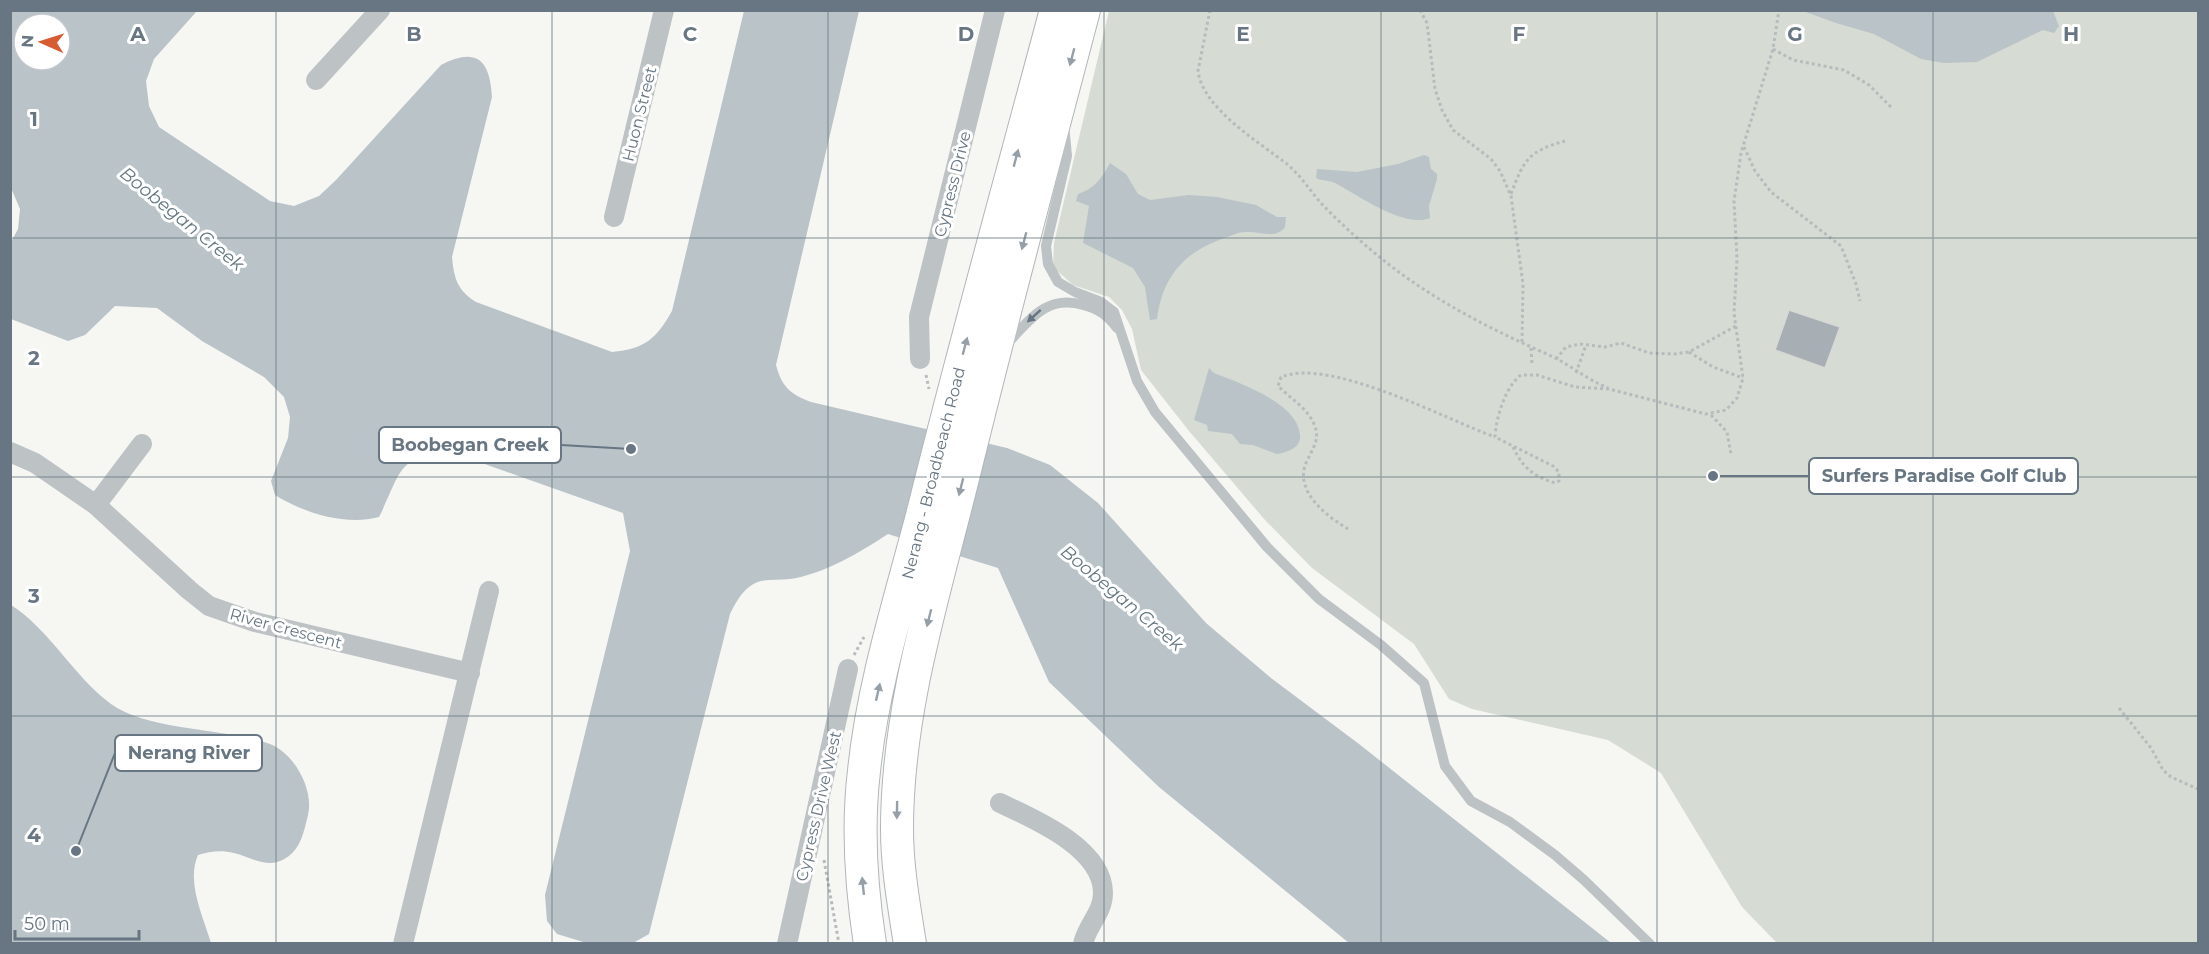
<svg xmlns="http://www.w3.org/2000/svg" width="2209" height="954" font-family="Montserrat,sans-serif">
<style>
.green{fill:#d6dbd3}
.water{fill:#b9c3c8;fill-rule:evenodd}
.building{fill:#a7afb4;stroke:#d8d8d6;stroke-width:1.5}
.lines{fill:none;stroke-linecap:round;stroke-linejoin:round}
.primary-casing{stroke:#b1b6b9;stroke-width:34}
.path{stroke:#b8bbbd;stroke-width:3;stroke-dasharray:3 3;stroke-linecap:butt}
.service{stroke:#bdc2c5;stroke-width:10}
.minor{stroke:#bdc2c5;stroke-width:20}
.primary{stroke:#fff;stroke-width:32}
.oneway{fill:#959fa8}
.oneway2{fill:#677682}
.grid{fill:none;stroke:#677682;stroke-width:1.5;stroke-opacity:0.55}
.labels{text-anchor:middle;stroke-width:6;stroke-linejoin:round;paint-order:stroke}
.street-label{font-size:16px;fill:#677682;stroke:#fff}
.water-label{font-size:18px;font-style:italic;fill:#63777f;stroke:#fff}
.grid-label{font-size:20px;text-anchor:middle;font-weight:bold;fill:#677682;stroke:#fff;stroke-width:6;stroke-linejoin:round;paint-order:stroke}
.leader{fill:none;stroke:#677682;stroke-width:2}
.callout-dot{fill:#677682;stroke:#fff;stroke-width:2}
.callout{fill:#fff;stroke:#677682;stroke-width:2}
.callout-label{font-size:18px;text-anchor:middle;font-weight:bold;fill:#677682}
</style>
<rect width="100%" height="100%" fill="#f6f6f3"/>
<path class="green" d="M 1109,11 L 2198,11 L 2198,943 L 1777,943 L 1742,907 L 1661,773 L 1608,740 L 1472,709 L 1449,699 L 1414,644 L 1312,568 L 1265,520 L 1189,431 L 1141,370 L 1132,329 L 1122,310 L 1109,297 L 1073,285 L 1053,267 L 1054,243 Z"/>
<path class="water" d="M 11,11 L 197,11 L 154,59 L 146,81 L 149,106 L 159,127 L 270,201 L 294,206 L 319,196 L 336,180 L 441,65 C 476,47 490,59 492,97 L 452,257 C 454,278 457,290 476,302 L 612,352 C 645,349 656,339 672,311 L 744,11 L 859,11 L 776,365 C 782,387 790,394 811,402 L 1007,448 L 1050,465 L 1098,503 L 1206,623 L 1271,678 L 1359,744 L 1611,943 L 1349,943 L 1159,787 L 1049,682 L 998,568 L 888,534 C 859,553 824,574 790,579 C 775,581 761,577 749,587 C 740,594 735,604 730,614 L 649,934 L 633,943 L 590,944 L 557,934 L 547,921 L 545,895 L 630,551 L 623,513 L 451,452 C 396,455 401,474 379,517 C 345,526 304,513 275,495 L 271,481 L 288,438 L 290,417 L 284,397 L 264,377 L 202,341 L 157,308 L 115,306 L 85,335 L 68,341 L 11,319 L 11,242 L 18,229 L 20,209 L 11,188 ZM 24,24 L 60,24 L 60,60 L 24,60 Z
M 1803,11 L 2053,11 L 2059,26 L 2054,33 L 2043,30 L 1977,62 L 1944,63 L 1921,59 L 1874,34 L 1836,23 Z
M 1424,155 L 1429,157 L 1431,169 L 1437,174 L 1437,179 L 1429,206 L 1430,218 C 1405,229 1356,194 1335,183 C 1329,180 1322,181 1316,178 L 1317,169 L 1357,172 L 1398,164 Z
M 1110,163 L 1126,174 L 1138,194 L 1150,200 L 1189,195 L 1217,197 L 1256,205 L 1277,217 L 1286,217 L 1285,227 C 1275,240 1260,231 1246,232 C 1237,232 1228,237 1219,240 C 1182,254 1162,279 1157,319 L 1150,320 L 1145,287 L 1133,268 L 1083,243 L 1089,206 L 1076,201 L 1078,194 C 1094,189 1102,178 1110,163 Z
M 1209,368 L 1214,373 C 1239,383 1299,403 1300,436 C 1301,448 1287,452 1277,454 L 1253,445 L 1240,444 L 1232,434 L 1208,431 L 1207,425 L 1194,420 Z
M 11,605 C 49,629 75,678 111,704 C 148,731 226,728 270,744 C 295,754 314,790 308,815 C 304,831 301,849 286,858 C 268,870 251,857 234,853 C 222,850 210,851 198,855 C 186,882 203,916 211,943 L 11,943 Z"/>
<path class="building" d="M 1789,310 L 1840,327 L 1825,368 L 1775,350 Z"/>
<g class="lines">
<g class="primary-casing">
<path id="primary" d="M 870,944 C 861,886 857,829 864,771 C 873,681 903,591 925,504 C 966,339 1012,175 1056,10
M 910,944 C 904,906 897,867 897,829 C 897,706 937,585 966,466 C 1003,314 1044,162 1084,10"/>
</g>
<path class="path" d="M 1210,10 L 1198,71 C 1203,109 1259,142 1287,164 C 1300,175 1309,189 1320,202 C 1333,216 1348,230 1363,243 C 1418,292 1481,325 1549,355 C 1569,364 1586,379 1608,388
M 1420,10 L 1427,23 L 1435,89 L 1442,110 L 1453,130 L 1491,159 L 1500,171 L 1511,196 L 1523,284 L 1522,343
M 1773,49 L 1793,60 L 1844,70 L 1869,85 L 1892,108
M 1744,147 L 1755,171 L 1771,192 L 1841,246 L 1856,284 L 1860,301
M 1511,194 C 1524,159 1529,151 1565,141
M 1531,348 L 1532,364
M 1689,352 L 1713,367 L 1743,378
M 1556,359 L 1566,347 L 1580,344 L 1605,347 L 1621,343 L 1649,353 L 1674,354 L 1689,352 L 1736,326
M 1576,373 L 1586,345
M 926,375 L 929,389
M 1711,415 L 1727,432 L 1731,454
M 1513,447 C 1523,468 1533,476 1555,483 L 1559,481 L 1559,472 L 1553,466 L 1495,437 C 1496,418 1505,387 1521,375 L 1537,375 L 1575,387 L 1609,389 L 1706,414 L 1726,410 L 1737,398 L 1743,378 L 1734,313 L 1737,259 L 1734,201 L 1741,153 L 1773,49 L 1779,10
M 1348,529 C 1328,517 1294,492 1306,463 C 1312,449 1321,440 1314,424 C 1307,408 1290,398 1278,386 L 1281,377 C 1330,357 1445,419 1495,437
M 854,655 L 864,637
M 2119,708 L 2151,748 L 2163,770 L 2171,777 L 2198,789
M 824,860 L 839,944"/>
<path class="service" d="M 1064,124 L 1067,156 L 1046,246 L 1048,264 L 1058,282 L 1075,292 L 1101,302 L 1114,312 L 1137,381 L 1155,412 L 1267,547 L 1319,599 L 1381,645 L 1424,683 L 1445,766 L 1471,801 L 1510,822 L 1555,855 L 1584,880 L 1650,944
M 1006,345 C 1029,321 1046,294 1083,305 C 1099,309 1108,316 1117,328"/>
<path class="minor" d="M 316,80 L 380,10
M 614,217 L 664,10
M 920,359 L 919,317 L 995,10
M 10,452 L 35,463 L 96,505 L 189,590 L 209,606 L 255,622 L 470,673
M 96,505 L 142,444
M 1000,803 C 1034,819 1103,848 1103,893 C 1103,913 1087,925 1083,944
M 403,944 L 489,591
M 787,944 L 848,669"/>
<use href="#primary" class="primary"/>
</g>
<defs><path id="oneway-solid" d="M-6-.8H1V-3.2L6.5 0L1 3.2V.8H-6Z" transform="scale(1.5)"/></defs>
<g class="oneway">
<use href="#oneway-solid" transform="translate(1072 57) rotate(105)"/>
<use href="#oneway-solid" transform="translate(1016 158) rotate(-75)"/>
<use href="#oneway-solid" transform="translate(1024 241) rotate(105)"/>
<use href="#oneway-solid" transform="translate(965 346) rotate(-75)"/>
<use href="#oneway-solid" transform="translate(961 487) rotate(104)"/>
<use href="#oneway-solid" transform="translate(929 618) rotate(104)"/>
<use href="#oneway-solid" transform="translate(878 692) rotate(-77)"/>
<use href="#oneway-solid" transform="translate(897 810) rotate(91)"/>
<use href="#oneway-solid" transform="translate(863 886) rotate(-96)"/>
</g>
<use class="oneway2" href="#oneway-solid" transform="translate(1034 316) rotate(138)"/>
<path class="grid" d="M 276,10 L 276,944M 552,10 L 552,944M 828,10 L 828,944M 1104,10 L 1104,944M 1381,10 L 1381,944M 1657,10 L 1657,944M 1933,10 L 1933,944M 10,238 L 2198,238M 10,477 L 2198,477M 10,716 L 2198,716"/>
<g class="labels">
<g class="street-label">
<text transform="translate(639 114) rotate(-76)" y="6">Huon Street</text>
<text transform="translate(952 184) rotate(-76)" y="6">Cypress Drive</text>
<text transform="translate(933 473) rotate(-76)" y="6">Nerang - Broadbeach Road</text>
<text transform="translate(286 628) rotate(15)" y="6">River Crescent</text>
<text transform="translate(818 806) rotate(-77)" y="6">Cypress Drive West</text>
</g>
<g class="water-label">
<text transform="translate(182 219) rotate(39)" y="6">Boobegan Creek</text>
<text transform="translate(1122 598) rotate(40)" y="6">Boobegan Creek</text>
</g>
</g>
<g class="grid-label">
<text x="138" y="41">A</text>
<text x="414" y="41">B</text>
<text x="690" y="41">C</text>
<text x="966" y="41">D</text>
<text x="1243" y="41">E</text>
<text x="1519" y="41">F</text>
<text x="1795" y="41">G</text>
<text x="2071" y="41">H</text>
<text x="34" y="126">1</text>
<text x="34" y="365">2</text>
<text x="34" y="603">3</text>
<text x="34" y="842">4</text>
</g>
<path class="leader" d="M631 449L561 445M1713 476L1809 476M76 851L115 753"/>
<g class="callout-dot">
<circle cx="631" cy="449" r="6"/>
<circle cx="1713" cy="476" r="6"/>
<circle cx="76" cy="851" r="6"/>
</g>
<g class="callout">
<rect x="379" y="427" width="182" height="36" rx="6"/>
<rect x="1809" y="458" width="269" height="36" rx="6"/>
<rect x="115" y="735" width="147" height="36" rx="6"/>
</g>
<g class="callout-label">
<text x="470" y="451">Boobegan Creek</text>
<text x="1944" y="482">Surfers Paradise Golf Club</text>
<text x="189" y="759">Nerang River</text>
</g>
<rect width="2209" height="954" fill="none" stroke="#677682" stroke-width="24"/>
<g transform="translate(42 42) rotate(273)"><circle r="28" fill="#ffffff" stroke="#c2c8cd" stroke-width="1.5"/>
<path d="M0-4.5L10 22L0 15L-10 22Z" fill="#d75c33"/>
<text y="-9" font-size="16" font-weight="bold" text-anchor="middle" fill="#677682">N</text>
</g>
<path d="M15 930v9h124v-9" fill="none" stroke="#677682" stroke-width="3"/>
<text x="24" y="930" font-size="18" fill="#677682" stroke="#ffffff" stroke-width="4.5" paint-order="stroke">50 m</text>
</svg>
